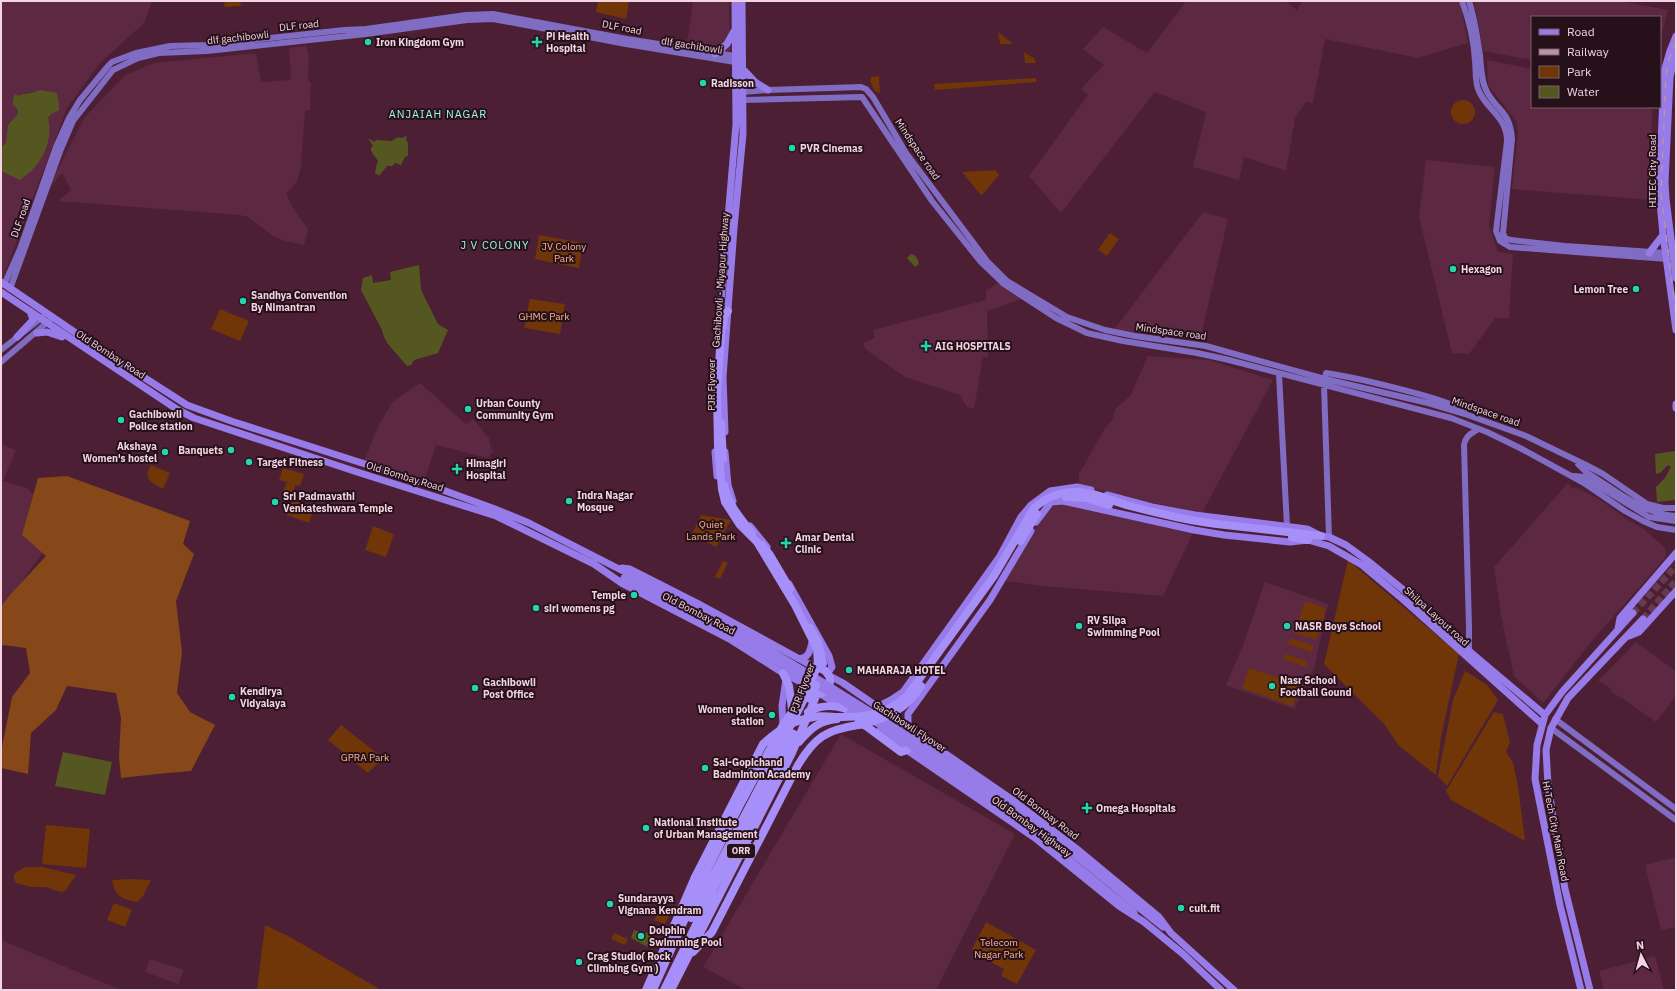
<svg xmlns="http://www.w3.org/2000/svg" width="1677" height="991" font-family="'IBM Plex Sans',sans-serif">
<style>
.built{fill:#5c2842}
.green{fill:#703608}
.forest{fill:#864719}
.water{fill:#545820}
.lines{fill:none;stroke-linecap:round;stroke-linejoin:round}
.primary-tunnel{stroke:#663a4f;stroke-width:7;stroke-dasharray:7 3.5;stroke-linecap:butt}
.secondary{stroke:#806cc2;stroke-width:6}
.primary{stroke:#967be9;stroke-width:7}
.highway{stroke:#a78ff9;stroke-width:8}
.rail{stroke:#b994a4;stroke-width:1.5;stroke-dasharray:7 7;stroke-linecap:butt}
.primary-bridge{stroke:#967be9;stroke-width:7}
.highway-bridge{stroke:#a78ff9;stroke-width:8}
.poi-dot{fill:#25d5ae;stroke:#26111b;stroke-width:1.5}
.labels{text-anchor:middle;stroke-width:4;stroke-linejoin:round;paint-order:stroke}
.shield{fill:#26111b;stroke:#b69aa5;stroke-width:1}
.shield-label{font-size:9px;font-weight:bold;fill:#f3d4e0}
.street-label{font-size:10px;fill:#f3d4e0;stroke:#26111b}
.poi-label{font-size:10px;font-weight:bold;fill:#f3d4e0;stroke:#26111b;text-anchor:start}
.park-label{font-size:10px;fill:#fbb78e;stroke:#26111b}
.neighbourhood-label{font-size:11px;letter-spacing:1px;fill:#9af9dc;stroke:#26111b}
</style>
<rect width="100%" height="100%" fill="#4d1f35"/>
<path class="built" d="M 1,1 L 152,1 L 144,23 L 100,63 L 67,108 L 3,278 L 1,277 Z
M 693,1 L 729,1 L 730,51 L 726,53 L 687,45 Z
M 1183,1 L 1285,1 L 1297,10 L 1302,1 L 1460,1 L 1468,43 L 1418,58 L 1325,39 L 1313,103 L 1306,102 L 1295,118 L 1286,171 L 1244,157 L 1239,180 L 1193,167 L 1206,112 L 1155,92 L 1061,213 L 1029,176 L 1088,95 L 1081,89 L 1104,65 L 1083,49 L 1103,27 L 1147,53 L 1185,3 Z
M 1474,1 L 1619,1 L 1668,10 L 1660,40 L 1660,17 L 1532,17 L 1532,60 L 1483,51 Z
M 306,46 L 309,56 L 308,81 L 311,82 L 310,110 L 305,110 L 301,165 L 299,175 L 296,183 L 286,194 L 296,213 L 308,229 L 304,245 L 285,241 L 273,236 L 248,217 L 240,215 L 58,201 L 71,190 L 62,173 L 46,192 L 85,117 L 125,75 L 154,63 L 256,53 L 261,82 L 290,80 L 291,77 L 289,48 Z
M 1487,60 L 1532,69 L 1532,107 L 1652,107 L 1651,200 L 1512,189 L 1518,133 L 1517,122 L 1488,85 Z
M 1426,160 L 1495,167 L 1489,226 L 1498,252 L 1513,254 L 1509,318 L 1495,318 L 1469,354 L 1452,353 L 1419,217 Z
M 1203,212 L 1228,219 L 1201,336 L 1114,330 Z
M 998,283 L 1022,299 L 987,311 L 988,357 L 983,357 L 974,409 L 967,407 L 960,395 L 905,377 L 865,349 L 863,343 L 875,338 L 873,330 L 986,300 L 986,290 Z
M 1148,356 L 1209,360 L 1273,380 L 1202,513 L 1153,503 L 1079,485 L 1079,474 L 1106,426 L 1112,421 L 1115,409 L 1130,396 Z
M 420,383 L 466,424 L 473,419 L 489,438 L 491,448 L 493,451 L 488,458 L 436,445 L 425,479 L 364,461 L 378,427 L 392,402 Z
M 1,444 L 16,450 L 3,481 L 27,488 L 53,517 L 48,545 L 1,611 Z
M 1568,483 L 1573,489 L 1575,487 L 1599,499 L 1625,518 L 1644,529 L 1665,548 L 1666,557 L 1592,641 L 1543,703 L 1514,676 L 1501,616 L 1494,567 Z
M 1062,503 L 1193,533 L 1163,596 L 1043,586 L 1006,581 L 1018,555 L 1050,506 Z
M 1265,582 L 1328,604 L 1314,669 L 1294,709 L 1226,685 L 1242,648 Z
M 1636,642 L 1676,671 L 1676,696 L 1656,722 L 1625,700 L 1611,692 L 1612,689 L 1598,681 Z
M 841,734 L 1015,834 L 936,990 L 746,990 L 703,967 Z
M 1676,857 L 1676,927 L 1661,930 L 1645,865 Z
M 1,940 L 121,990 L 1,990 Z
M 1655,956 L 1664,990 L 1604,990 L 1599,971 Z
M 150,959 L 184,970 L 178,984 L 145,972 Z"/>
<path class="green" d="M 225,1 L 240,1 L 241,6 L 224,7 Z
M 598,1 L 629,1 L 626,19 L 596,12 Z
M 998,32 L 1013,44 L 1000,44 Z
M 1024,52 L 1035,59 L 1036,63 L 1025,63 Z
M 879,76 L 880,93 L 875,91 L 870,81 L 871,77 Z
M 1036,78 L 1036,82 L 935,90 L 934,84 Z
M1451 112a12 12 0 1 1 24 0a12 12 0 1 1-24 0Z
M 995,170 L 999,175 L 982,195 L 980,194 L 962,172 Z
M 1110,233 L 1119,239 L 1107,256 L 1098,250 Z
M 539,235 L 583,243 L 579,268 L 535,259 Z
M 530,299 L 565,304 L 560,334 L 524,328 Z
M 220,309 L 249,321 L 240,341 L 211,329 Z
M 151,465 L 170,473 L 163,489 C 152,483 142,479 151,465 Z
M 283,468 L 304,474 L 300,486 L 295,485 L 293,495 L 283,491 L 287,482 L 279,480 Z
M 289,499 L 314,508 L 309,523 L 284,514 Z
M 701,515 L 731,520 L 716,547 L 692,534 Z
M 373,526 L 394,534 L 386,557 L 365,550 Z
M 1348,560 L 1459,654 L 1441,737 L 1436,775 L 1399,746 L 1384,724 L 1324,664 Z
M 723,561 L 728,563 L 720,579 L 715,577 Z
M 1305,601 L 1326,608 L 1317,640 L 1294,633 Z
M 1290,638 L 1314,646 L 1312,652 L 1287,644 Z
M 1285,654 L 1307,661 L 1306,667 L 1283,659 Z
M 1249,668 L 1302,685 L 1292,706 L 1242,688 Z
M 1465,671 L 1486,684 L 1498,700 L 1447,786 L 1438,776 L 1453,700 Z
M 1494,712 L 1503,714 L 1510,742 L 1506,752 L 1513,763 L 1518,786 L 1525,841 L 1451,800 L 1446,791 Z
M 341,725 L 383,758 L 368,773 L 328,740 Z
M 46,825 L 90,829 L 86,868 L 42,864 Z
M 25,867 L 42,867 L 76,875 L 65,891 L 61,892 L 46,887 L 31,887 L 16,883 L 14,879 L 14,874 Z
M 130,879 L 151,880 L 143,896 L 137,902 C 121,899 115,896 112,880 Z
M 114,903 L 132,910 L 125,927 L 107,920 Z
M 662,905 L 672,910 L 665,924 L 654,920 Z
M 986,922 L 1036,950 L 1017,984 L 1001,976 L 1004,969 L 979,956 L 980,952 L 972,949 Z
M 265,925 L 290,937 L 381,990 L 257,990 Z
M 614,933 L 628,939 L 625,945 L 611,939 Z"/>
<path class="forest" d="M 67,476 L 190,521 L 183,544 L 194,554 L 176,601 L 182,652 L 177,693 L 190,712 L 215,725 L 191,771 L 167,773 L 121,778 L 119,756 L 121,718 L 116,693 L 67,686 L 56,710 L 31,733 L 28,774 L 1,768 L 1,752 L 12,697 L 30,673 L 26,648 L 3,645 L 1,646 L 1,607 L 9,596 L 46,556 L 22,535 L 38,478 Z"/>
<path class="water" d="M 40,90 L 57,93 L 59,104 L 59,110 L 51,114 L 48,118 C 54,143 40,167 20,180 L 1,171 L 1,147 L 6,143 L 8,125 L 18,114 L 18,110 L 13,104 L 14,95 L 16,94 L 18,96 C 26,93 33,94 40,90 Z
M 407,136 L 406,140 L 408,143 L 408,156 L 405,157 L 401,165 L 395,163 L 392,166 L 387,166 L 379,176 L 377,174 L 375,174 C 376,170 376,165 378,161 L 371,151 L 371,148 L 373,146 L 368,138 L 374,142 L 376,140 L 392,141 L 398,137 L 401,138 Z
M 911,254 C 916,255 918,259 919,264 L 915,267 L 907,258 Z
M 419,265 L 421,290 L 438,324 L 448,330 L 438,353 L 414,360 L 411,365 L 407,366 L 388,344 L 384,337 L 382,330 L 361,290 L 363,278 L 372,275 L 373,283 L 391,280 L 390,272 Z
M 1675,451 L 1676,500 L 1657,502 L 1656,487 L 1665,478 L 1671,467 L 1668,465 L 1660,473 L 1656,474 L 1655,454 Z
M 63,752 L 112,762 L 105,795 L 55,786 Z
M 634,930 L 645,934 L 646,932 L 653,936 L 648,947 L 631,938 Z"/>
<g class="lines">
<path class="primary-tunnel" d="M 1633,613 L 1676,566
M 1643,619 L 1676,581"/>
<path class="secondary" d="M 1462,1 C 1469,20 1474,41 1475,61 C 1476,70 1475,80 1478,89 C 1485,109 1507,116 1507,141 L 1496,231 L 1500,241 L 1510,247 L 1667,259
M 1469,1 C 1475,19 1477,37 1480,55 C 1481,67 1481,81 1487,92 C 1498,112 1510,111 1512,139 L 1503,233 L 1505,238 L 1511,240 L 1565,246 L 1666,253
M 743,92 L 768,90 L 861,87 L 866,89 L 873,97 L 906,153 L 987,261 L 1007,281 L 1067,317 L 1105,330 L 1135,336 L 1206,346 L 1325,379 L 1428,403 L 1465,414 L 1526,436 L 1586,465 L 1603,474 L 1647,504 L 1663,508 L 1676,508
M 743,100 L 862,97 L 932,201 L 980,261 L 1004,284 L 1056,318 L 1087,333 L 1123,341 L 1197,353 L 1225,359 L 1451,418 L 1487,432 L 1520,448 L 1584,483 L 1625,511 L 1643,521 L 1657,527 L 1676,530
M 4,285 L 20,249 L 56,147 L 69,118 L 80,100 L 109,65 L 112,62 L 136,53 L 170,46 L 207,45 L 344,30 L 366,29 L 466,15 L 493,14 L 627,39 L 735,56
M 10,289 L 61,149 L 73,121 L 113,70 L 138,58 L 159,53 L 207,51 L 366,34 L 467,20 L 493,19 L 626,44 L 735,62
M 1,350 L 44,316
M 1,362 L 50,320
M 1279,374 L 1287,526
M 1578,464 L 1586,472 C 1614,489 1642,514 1676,516
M 1574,476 L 1584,477 L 1649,517 L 1676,521
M 1329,537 L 1324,385 L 1326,373 C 1348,376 1451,399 1464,411
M 1467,653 L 1469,651 L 1469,627 L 1464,445 C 1466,435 1471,434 1478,429
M 1555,719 L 1676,809
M 1551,728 L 1676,820"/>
<path class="primary" d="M 1676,36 L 1670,51 L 1664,72 L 1659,191 L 1663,235 L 1676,330
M 1676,51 L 1670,77 L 1665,182 L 1666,199 L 1676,278
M 715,54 L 727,44 L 734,31
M 742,68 L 755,82 L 768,90
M 1649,253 L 1663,235
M 1,282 L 92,344 L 187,405 L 231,421 L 418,481 L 495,509 L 529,523 L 627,573
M 1,292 L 178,410 L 194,418 L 357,472 L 496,516 L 594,564 L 623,584 L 731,640 L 783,673 L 805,684
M 719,324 L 736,124 L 735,1
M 37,333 L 47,332 L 62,337
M 17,337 L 33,320 L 30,311
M 1676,404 L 1676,408
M 725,432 L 723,377 L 734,228 L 743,134 L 742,1
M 715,452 L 717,476
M 725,452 L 728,485 L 733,501
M 1107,495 L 1152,507 L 1195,515 L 1307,529 L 1321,536 L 1329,537 L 1346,545 L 1368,561 L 1406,592 L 1422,610 L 1469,651 L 1545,715
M 1036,522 L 1051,502 L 1063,501 L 1194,530 L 1224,535 L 1290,542 L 1308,540 L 1329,546 L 1362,565 L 1399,596 L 1541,723
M 750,526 L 767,547
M 622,568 L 630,569 L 697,603 L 816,668
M 789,584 L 829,656 L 832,667 L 827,674
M 1618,629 L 1620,618 L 1676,553
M 1629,636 L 1639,632 L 1676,591
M 800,659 C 809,657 810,651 812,642
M 828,675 L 843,683 L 1014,801 L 1077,849 L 1159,917 L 1171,933 L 1234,990
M 819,693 L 859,718
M 877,707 L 891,700 L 903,692 L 1000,556 L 1021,517 L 1031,505 L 1050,491 L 1077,487 L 1091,490
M 783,725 L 782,706 L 786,679
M 908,727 L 908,714 L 990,600 L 1031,531
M 879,731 L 1035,838 L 1119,906 L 1144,922 L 1183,954 L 1221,990
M 1138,907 L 1163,927
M 1581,990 L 1560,905 L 1535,779 L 1537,745 L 1545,715 L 1562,692 L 1633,613
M 1590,990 L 1565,889 L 1559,855 L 1548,785 L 1546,750 L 1551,728 L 1568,698 L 1643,619"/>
<path class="highway" d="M 723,327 L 724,316 L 728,311
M 721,423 L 723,459
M 724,485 C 727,503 741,519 752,533
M 1226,525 L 1321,536
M 1292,537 L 1308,540
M 762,545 L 770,555 L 790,589
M 810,628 L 818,642 L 823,663
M804 681a13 13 0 1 1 26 0a13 13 0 1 1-26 0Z
M 783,673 L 789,686 L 792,709
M 808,712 C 820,705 831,705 844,708
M 858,723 L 866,726 L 901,752 L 907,750 L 917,734
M 799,742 C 810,729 820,720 837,719
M 691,918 L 760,786 L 806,695
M 693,952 L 712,932 L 798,765 C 815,737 826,730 858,725
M 646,990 L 695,877
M 653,990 L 703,878 L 741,803 L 783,725 L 792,712 L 805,685
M 664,990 L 714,888 L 794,734
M 671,990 L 792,753 L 817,694"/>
<path class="rail" d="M 1676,41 L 1669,59 L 1666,74 L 1661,193 L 1676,315"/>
<path class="primary-bridge" d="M 627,573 C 665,594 705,613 744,635 C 882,715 1016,803 1138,907
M 624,578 C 661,598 699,617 735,637 C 876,717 1010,808 1134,913"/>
<path class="highway-bridge" d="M 722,321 L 717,393 L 718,446 L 722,489 L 725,502 L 740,525 L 757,542 L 795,605 L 817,649 L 818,664 L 806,695
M 1066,497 L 1084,498 L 1109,505
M 1020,541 L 1037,514
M 810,699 L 816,685
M 858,725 C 885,720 906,710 921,686
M 695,877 L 763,744 C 778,730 793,720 814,717 C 820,715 828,717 835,717 C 866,717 883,717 907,696 L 994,576 L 1034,508 C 1047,497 1059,492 1076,492 C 1094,492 1112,501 1130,506 C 1161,514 1193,522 1226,525"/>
</g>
<g class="poi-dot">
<circle cx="368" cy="42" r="4"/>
<path d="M535 36h4v4h4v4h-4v4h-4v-4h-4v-4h4z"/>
<circle cx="703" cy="83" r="4"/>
<circle cx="792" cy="148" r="4"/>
<circle cx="1453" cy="269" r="4"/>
<circle cx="1636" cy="289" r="4"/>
<circle cx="243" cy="301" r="4"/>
<path d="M924 340h4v4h4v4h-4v4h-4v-4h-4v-4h4z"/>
<circle cx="468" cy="409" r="4"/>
<circle cx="121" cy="420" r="4"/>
<circle cx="231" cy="450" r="4"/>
<circle cx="165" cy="452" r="4"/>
<circle cx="249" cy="462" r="4"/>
<path d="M455 463h4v4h4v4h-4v4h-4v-4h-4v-4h4z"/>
<circle cx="569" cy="501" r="4"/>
<circle cx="275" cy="502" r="4"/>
<path d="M784 537h4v4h4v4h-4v4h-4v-4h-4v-4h4z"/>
<circle cx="634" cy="595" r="4"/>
<circle cx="536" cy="608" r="4"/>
<circle cx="1079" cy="626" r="4"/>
<circle cx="1287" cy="626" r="4"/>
<circle cx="849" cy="670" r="4"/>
<circle cx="1272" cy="686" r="4"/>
<circle cx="475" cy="688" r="4"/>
<circle cx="232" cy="697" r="4"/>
<circle cx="772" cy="715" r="4"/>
<circle cx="705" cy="768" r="4"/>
<path d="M1085 802h4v4h4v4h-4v4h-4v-4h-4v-4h4z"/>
<circle cx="646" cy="828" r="4"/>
<circle cx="610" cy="904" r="4"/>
<circle cx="1181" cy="908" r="4"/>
<circle cx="641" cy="936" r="4"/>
<circle cx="579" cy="962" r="4"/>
</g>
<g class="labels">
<rect class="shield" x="727" y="844" width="28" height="14" rx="3"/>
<g class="shield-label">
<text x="741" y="854">ORR</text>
</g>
<g class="street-label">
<text transform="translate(299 25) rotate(-6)" y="4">DLF road</text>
<text transform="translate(622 27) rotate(11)" y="4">DLF road</text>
<text transform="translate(238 37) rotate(-6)" y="4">dlf gachibowli</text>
<text transform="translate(692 45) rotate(9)" y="4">dlf gachibowli</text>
<text transform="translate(918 149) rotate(56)" y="4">Mindspace road</text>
<text transform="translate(1652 171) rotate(-90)" y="4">HITEC City Road</text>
<text transform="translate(20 218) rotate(-70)" y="4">DLF road</text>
<text transform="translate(720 280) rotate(-86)" y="4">Gachibowli - Miyapur Highway</text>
<text transform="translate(1171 331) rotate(8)" y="4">Mindspace road</text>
<text transform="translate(111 354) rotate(33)" y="4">Old Bombay Road</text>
<text transform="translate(711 385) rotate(-90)" y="4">PJR Flyover</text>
<text transform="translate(1486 411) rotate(19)" y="4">Mindspace road</text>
<text transform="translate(405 476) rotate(17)" y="4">Old Bombay Road</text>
<text transform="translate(699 613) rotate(27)" y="4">Old Bombay Road</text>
<text transform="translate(1437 616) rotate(42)" y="4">Shilpa Layout road</text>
<text transform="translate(802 688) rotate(-69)" y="4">PJR Flyover</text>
<text transform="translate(910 726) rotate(33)" y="4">Gachibowli Flyover</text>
<text transform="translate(1046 813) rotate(37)" y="4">Old Bombay Road</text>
<text transform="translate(1032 826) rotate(36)" y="4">Old Bombay Highway</text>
<text transform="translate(1556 831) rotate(79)" y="4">Hi Tech City Main Road</text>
</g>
<g class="poi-label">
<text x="546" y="40">Pi Health<tspan x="546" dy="12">Hospital</tspan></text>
<text x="376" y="46">Iron Kingdom Gym</text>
<text x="711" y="87">Radisson</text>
<text x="800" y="152">PVR Cinemas</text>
<text x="1461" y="273">Hexagon</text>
<text x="1628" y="293" text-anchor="end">Lemon Tree</text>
<text x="251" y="299">Sandhya Convention<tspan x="251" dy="12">By Nimantran</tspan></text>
<text x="935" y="350">AIG HOSPITALS</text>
<text x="476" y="407">Urban County<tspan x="476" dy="12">Community Gym</tspan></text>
<text x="129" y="418">Gachibowli<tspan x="129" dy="12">Police station</tspan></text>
<text x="157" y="450" text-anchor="end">Akshaya<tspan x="157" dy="12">Women's hostel</tspan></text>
<text x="223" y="454" text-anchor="end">Banquets</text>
<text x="257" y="466">Target Fitness</text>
<text x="466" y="467">Himagiri<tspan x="466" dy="12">Hospital</tspan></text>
<text x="577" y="499">Indra Nagar<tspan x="577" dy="12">Mosque</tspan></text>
<text x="283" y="500">Sri Padmavathi<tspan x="283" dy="12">Venkateshwara Temple</tspan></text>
<text x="795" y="541">Amar Dental<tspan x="795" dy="12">Clinic</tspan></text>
<text x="626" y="599" text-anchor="end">Temple</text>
<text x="544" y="612">siri womens pg</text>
<text x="1087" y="624">RV Silpa<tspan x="1087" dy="12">Swimming Pool</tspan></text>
<text x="1295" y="630">NASR Boys School</text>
<text x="857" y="674">MAHARAJA HOTEL</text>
<text x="1280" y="684">Nasr School<tspan x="1280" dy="12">Football Gound</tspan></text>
<text x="483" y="686">Gachibowli<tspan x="483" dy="12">Post Office</tspan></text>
<text x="240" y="695">Kendirya<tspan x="240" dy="12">Vidyalaya</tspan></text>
<text x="764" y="713" text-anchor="end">Women police<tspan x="764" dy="12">station</tspan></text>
<text x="713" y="766">Sai-Gopichand<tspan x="713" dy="12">Badminton Academy</tspan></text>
<text x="1096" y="812">Omega Hospitals</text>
<text x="654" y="826">National Institute<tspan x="654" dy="12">of Urban Management</tspan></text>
<text x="618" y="902">Sundarayya<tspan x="618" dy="12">Vignana Kendram</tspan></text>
<text x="1189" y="912">cult.fit</text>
<text x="649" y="934">Dolphin<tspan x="649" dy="12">Swimming Pool</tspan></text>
<text x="587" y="960">Crag Studio( Rock<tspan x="587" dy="12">Climbing Gym )</tspan></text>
</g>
<g class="park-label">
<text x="564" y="250">JV Colony<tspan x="564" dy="12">Park</tspan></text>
<text x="544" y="320">GHMC Park</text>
<text x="711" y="528">Quiet<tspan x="711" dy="12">Lands Park</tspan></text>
<text x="365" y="761">GPRA Park</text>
<text x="999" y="946">Telecom<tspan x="999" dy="12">Nagar Park</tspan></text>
</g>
<g class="neighbourhood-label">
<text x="438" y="118">ANJAIAH NAGAR</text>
<text x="495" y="249">J V COLONY</text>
</g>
</g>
<rect width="1677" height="991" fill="none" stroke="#f3d4e0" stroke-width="4"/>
<rect x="1531" y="16" width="130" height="92" fill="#26111b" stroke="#785f6a"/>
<rect x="1539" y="29" width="20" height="6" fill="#967be9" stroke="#785f6a"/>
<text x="1567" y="36" font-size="12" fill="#f3d4e0">Road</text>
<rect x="1539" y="49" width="20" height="6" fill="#b994a4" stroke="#785f6a"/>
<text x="1567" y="56" font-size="12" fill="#f3d4e0">Railway</text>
<rect x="1539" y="66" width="20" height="12" fill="#703608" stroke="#785f6a"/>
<text x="1567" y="76" font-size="12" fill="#f3d4e0">Park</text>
<rect x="1539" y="86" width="20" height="12" fill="#545820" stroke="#785f6a"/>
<text x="1567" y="96" font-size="12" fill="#f3d4e0">Water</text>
<g transform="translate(1641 955) rotate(354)" stroke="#26111b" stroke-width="3" paint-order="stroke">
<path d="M0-3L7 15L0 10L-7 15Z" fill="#f3d4e0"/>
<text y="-6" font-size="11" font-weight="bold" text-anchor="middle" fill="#f3d4e0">N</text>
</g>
</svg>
